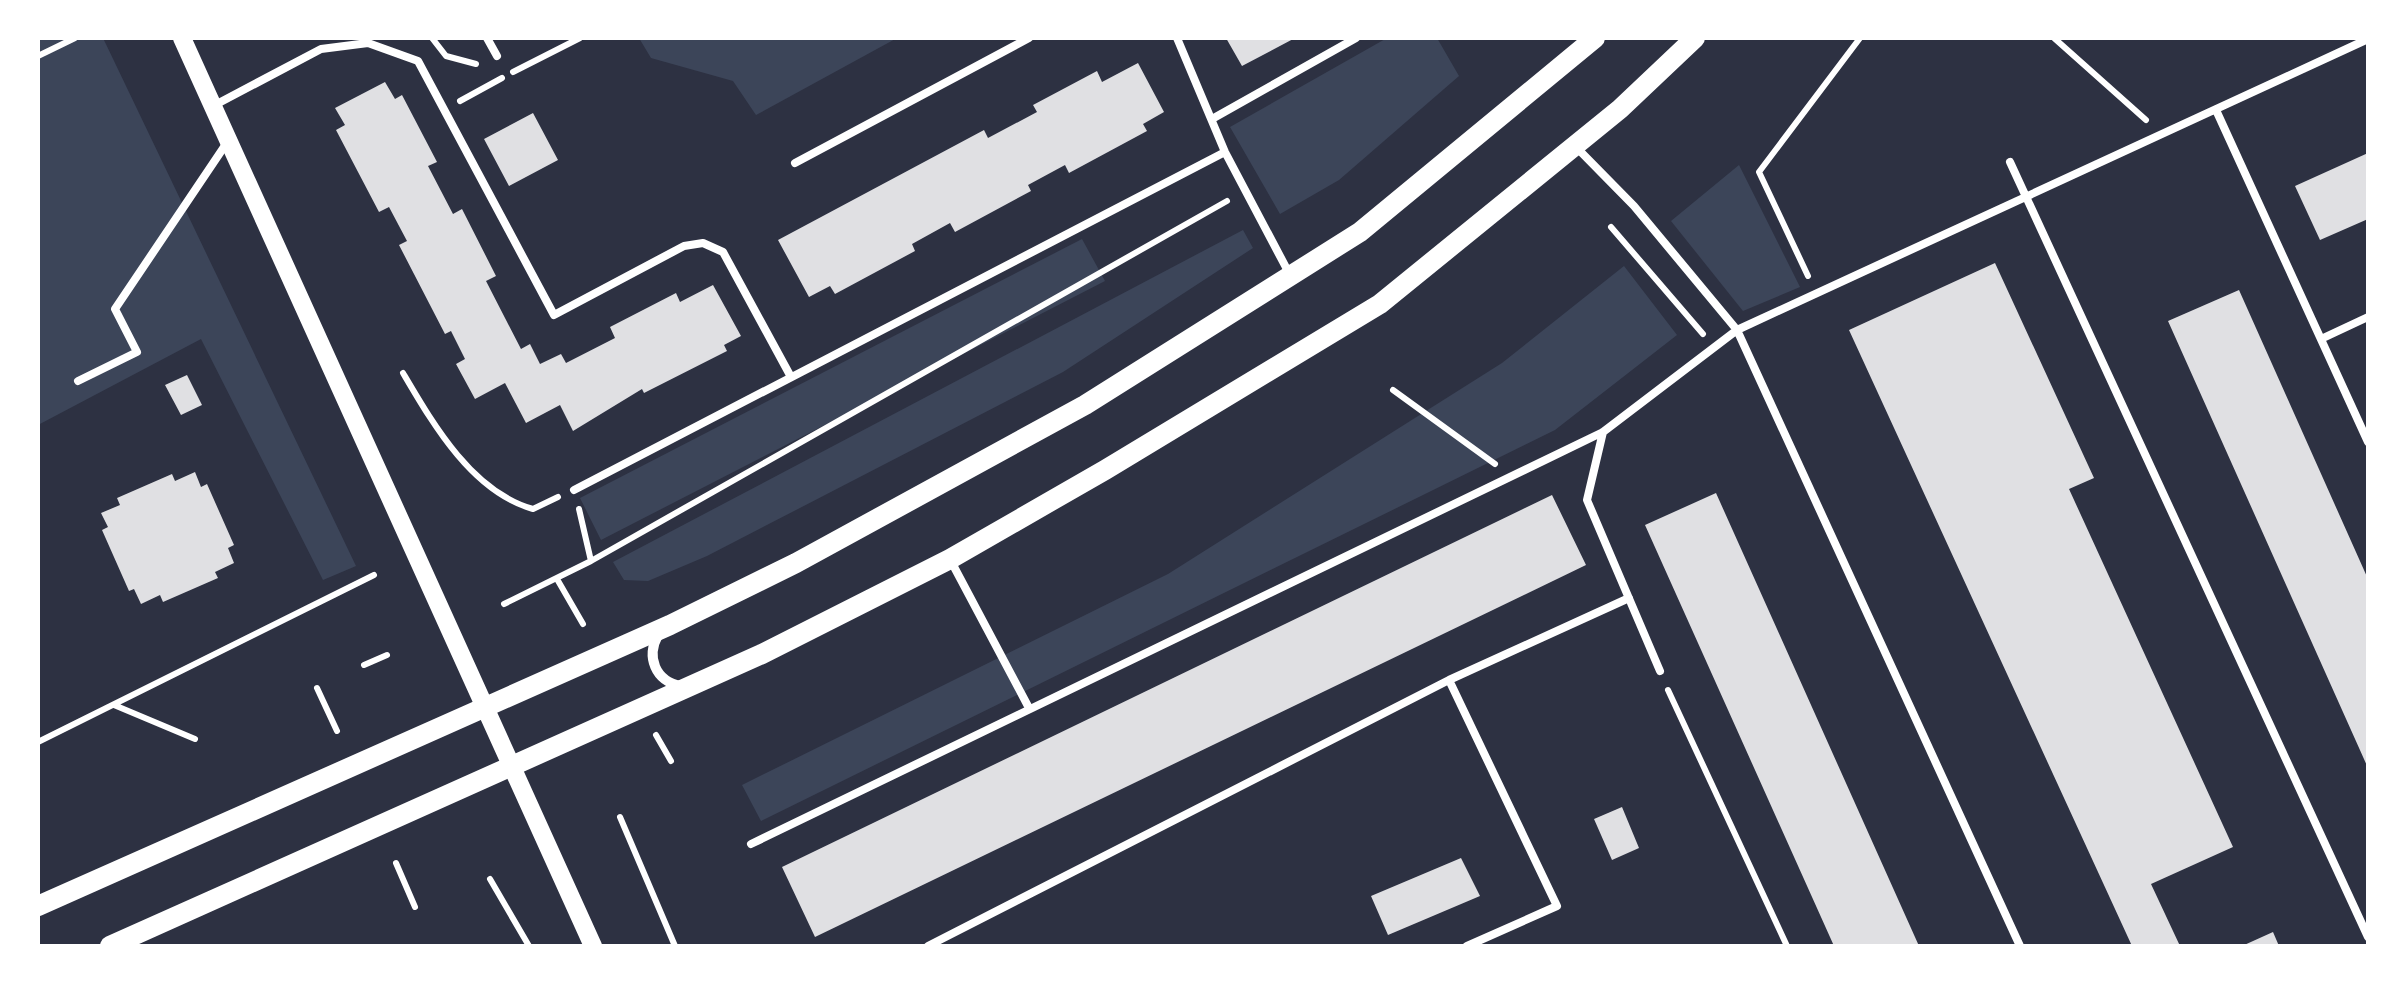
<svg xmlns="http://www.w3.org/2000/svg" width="2406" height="984" font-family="Mulish,sans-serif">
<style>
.green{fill:#3c4559}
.building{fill:#e0e0e3}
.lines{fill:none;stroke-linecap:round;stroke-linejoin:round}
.path{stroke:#fff;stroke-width:6}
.service{stroke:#fff;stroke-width:8}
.minor{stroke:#fff;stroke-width:10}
.tertiary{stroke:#fff;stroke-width:18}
.secondary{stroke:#fff;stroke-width:20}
</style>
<rect width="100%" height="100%" fill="#2d3142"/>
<path class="green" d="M 38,38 L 103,38 L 356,566 L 323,580 L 201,339 L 38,425 Z
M 639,38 L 897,38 L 756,115 L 733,81 L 651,58 Z
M 1387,38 L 1437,38 L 1459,76 L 1339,180 L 1280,214 L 1230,127 Z
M 1739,165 L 1800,287 L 1743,311 L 1671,221 Z
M 1243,230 L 1253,248 L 1063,372 L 707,556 L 648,581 L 624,580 L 613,562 Z
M 1082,239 L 1105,281 L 601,540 L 580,498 Z
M 1624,266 L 1677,335 L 1555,430 L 761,821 L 742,785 L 1168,574 L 1502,363 Z"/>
<path class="building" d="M 1226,38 L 1295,38 L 1242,66 Z
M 1138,63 L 1164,112 L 1143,124 L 1147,131 L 1069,173 L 1065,165 L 1028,185 L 1031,191 L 955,232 L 950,223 L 912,244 L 915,251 L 835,294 L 830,286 L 809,297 L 778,240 L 984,130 L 988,138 L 1037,112 L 1033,105 L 1097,71 L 1102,82 Z
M 385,82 L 395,99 L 402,95 L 437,162 L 428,166 L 453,214 L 462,209 L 496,276 L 486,281 L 521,349 L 530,344 L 540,364 L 561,354 L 566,363 L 615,338 L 610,327 L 676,293 L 680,302 L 713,285 L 741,336 L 724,345 L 727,351 L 644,393 L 642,389 L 573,431 L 560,405 L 526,423 L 505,383 L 475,399 L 456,364 L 465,359 L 451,331 L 445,334 L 399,245 L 407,241 L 389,207 L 379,212 L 336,130 L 345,125 L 335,108 Z
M 533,113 L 558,160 L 509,186 L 484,139 Z
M 2368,153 L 2368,219 L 2320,240 L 2295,186 Z
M 1995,263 L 2094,478 L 2069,489 L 2233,847 L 2151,884 L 2180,946 L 2132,946 L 1849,330 Z
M 2239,290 L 2368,579 L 2368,768 L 2168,321 Z
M 187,375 L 202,405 L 181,415 L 165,385 Z
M 195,472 L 201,487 L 207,484 L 234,545 L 228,548 L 234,563 L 215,572 L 218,578 L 163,602 L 160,595 L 141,604 L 134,589 L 129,591 L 102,530 L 108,527 L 101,513 L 120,505 L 117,498 L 172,474 L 175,481 Z
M 1716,493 L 1919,946 L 1834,946 L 1645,525 Z
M 1552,495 L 1586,565 L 815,937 L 782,867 Z
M 1622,807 L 1639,848 L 1612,860 L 1594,819 Z
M 1461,858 L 1480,896 L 1388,935 L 1371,896 Z
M 2273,932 L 2279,946 L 2242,946 Z"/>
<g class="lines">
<path class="path" d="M 432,38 L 446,56 L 476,64
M 2054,38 L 2146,120
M 38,56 L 75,38
M 513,72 L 580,38
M 460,101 L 502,78
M 1611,227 L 1703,334
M 1808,276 L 1759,172 L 1860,38
M 403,373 C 433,424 472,492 533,509 L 558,497
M 1393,390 L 1495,464
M 579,509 L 591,561
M 557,579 L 583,624
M 504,604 L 591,561 L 1227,201
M 364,665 L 387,655
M 317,688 L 337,731
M 1668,690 L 1787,946
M 114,705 L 195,739
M 656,735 L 671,761
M 38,742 L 374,575
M 620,817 L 675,946
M 396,863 L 415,907
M 490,879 L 529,946"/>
<path class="service" d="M 487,38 L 497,56
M 1177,38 L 1225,152 L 1290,275
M 213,106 L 321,49 L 368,43 L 418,61 L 554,315 L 684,246 L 703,243 L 723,252 L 791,377
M 2216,110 L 2368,442
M 1212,119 L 1356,38
M 1577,148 L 1634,206 L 1737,330 L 2020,946
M 2010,162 L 2368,937
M 795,163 L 1029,38
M 2321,339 L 2368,317
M 78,381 L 137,352 L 115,309 L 226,144
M 1603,432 L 1587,500 L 1660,671
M 574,490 L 1225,152
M 952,563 L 1029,708
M 751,844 L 1603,432 L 1737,330 L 2368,39
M 928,946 L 1449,680
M 1467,946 L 1557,906 L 1449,680 L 1629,598"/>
<path class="minor" d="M 658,635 C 646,657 655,681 681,686"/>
<path class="tertiary" d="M 182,38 L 593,946"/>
<path class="secondary" d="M 38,906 L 670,625 L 796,563 L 1085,405 L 1360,232 L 1595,38
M 110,946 L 762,654 L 950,559 L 1105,470 L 1380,304 L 1620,109 L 1695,38"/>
</g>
<rect width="2406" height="984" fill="none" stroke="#ffffff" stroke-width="80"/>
</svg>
